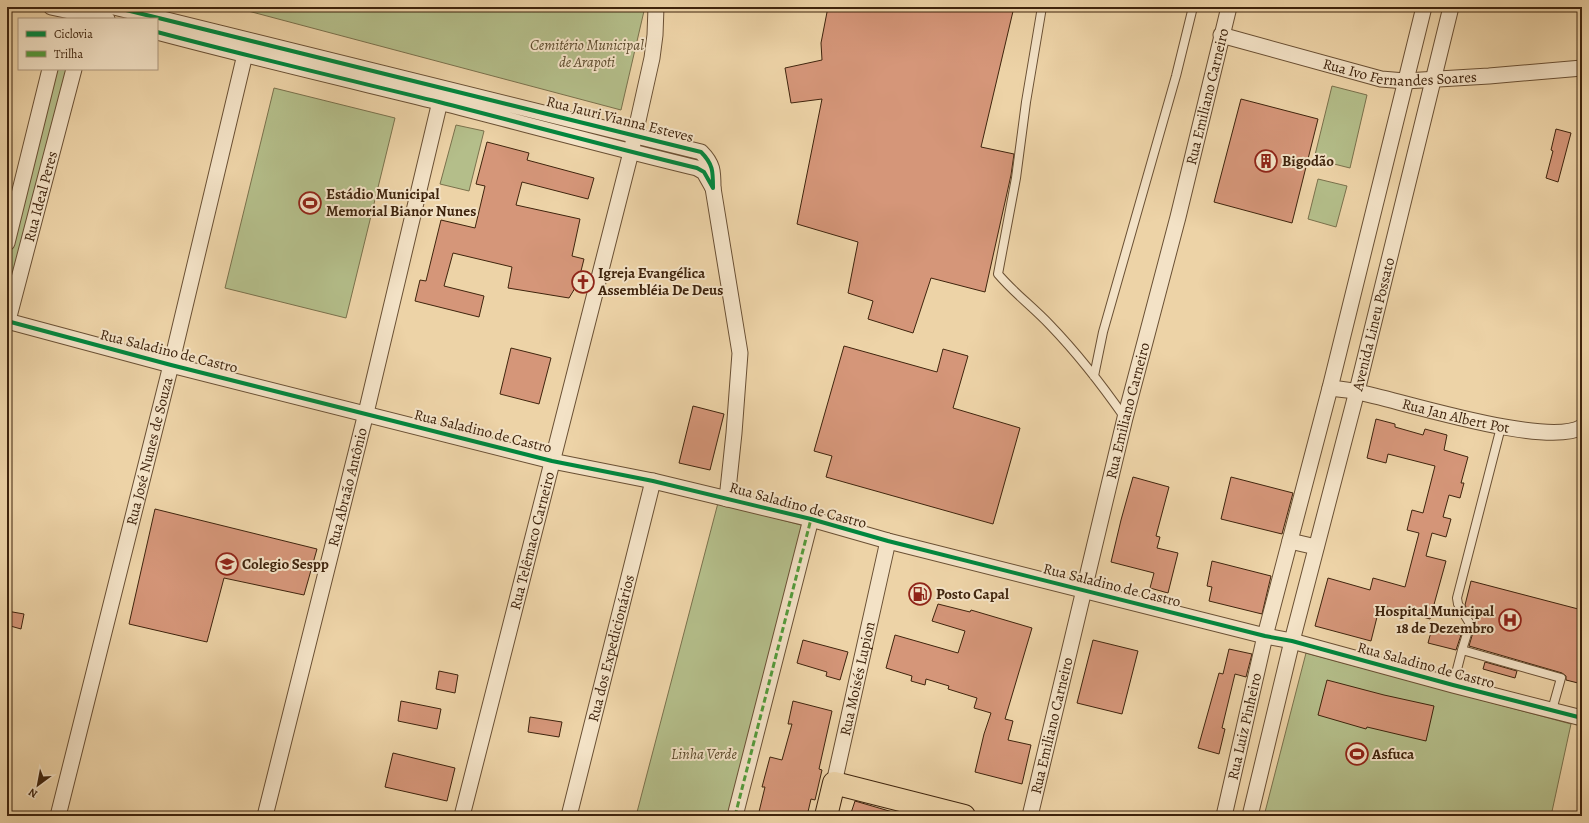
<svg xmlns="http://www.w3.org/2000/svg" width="1589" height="823" font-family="Alegreya,serif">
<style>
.green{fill:#b4be8a;stroke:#7a714c}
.building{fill:#d59679;stroke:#3f240d}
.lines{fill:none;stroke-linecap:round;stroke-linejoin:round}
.lane-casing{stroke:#6a5034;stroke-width:10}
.street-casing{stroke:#6a5034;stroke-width:17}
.primary-casing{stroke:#3f240d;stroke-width:24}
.lane{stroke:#f3e2c6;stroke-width:8}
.street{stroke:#f3e2c6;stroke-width:15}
.primary{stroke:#edd3a7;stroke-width:22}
.quiet{stroke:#539b3b;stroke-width:3;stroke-dasharray:6 3;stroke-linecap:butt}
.cycleway-casing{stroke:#f3e2c6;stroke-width:6}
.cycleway{stroke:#00873e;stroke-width:4}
.labels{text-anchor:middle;stroke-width:4;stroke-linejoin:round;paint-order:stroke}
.park-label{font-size:15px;font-style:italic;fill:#5c4a2c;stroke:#f3e2c6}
.street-label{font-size:15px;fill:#3f240d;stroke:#f3e2c6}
.poi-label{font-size:15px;font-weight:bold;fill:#3f240d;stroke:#f3e2c6;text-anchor:start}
</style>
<rect width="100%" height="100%" fill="#edd3a7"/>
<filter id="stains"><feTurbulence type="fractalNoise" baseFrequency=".005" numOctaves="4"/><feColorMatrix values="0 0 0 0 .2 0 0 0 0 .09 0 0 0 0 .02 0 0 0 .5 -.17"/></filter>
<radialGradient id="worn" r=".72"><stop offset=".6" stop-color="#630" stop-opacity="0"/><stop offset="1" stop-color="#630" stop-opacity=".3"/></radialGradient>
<path class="green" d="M 233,7 L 643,7 L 644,11 L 621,110 Z
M 54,69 L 70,69 L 7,296 L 7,260 Z
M 1332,86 L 1367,95 L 1350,168 L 1314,159 Z
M 274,88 L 395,118 L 346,318 L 225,288 Z
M 456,125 L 484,131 L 469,191 L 440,184 Z
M 1318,179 L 1347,186 L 1336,227 L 1308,219 Z
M 718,503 L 816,529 L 740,816 L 636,816 Z
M 1306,653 L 1571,724 L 1551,816 L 1264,816 Z"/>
<path class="building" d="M 828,7 L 1014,7 L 981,147 L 1014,154 L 1011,175 L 985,292 L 931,278 L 913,333 L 868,319 L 873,301 L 848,293 L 858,242 L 797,224 L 822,99 L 791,103 L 785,68 L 822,60 L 821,43 Z
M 1241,99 L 1318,119 L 1292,223 L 1214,202 Z
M 1556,129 L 1571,133 L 1558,182 L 1546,178 L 1553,151 L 1551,150 Z
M 487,142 L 529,153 L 527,160 L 594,178 L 588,199 L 522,182 L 516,205 L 580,219 L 572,256 L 584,259 L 578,283 L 569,298 L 508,288 L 512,267 L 453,253 L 444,286 L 484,296 L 479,317 L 415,301 L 420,280 L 426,281 L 441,220 L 475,228 L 485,186 L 476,184 Z
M 844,346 L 937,372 L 943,349 L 968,356 L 953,408 L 1020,428 L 993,524 L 826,477 L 832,456 L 814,451 Z
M 511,348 L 551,358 L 539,404 L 500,394 Z
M 693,406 L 724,414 L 710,470 L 679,463 Z
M 1376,419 L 1395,424 L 1395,427 L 1423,435 L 1425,429 L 1447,435 L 1444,450 L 1468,457 L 1461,483 L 1464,483 L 1460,498 L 1449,495 L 1443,517 L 1451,519 L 1446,537 L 1432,533 L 1426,556 L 1446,561 L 1430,619 L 1380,605 L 1371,641 L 1315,626 L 1328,578 L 1370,590 L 1373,578 L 1405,587 L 1419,533 L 1407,530 L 1412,510 L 1423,513 L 1435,466 L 1388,454 L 1386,463 L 1367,458 Z
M 1133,477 L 1169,487 L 1156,536 L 1160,537 L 1157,548 L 1178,553 L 1168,593 L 1150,588 L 1154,573 L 1111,562 L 1121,520 Z
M 1231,477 L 1293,493 L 1282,534 L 1221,519 Z
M 155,509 L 317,549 L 304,595 L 224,578 L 207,642 L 129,624 Z
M 1212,561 L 1271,576 L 1262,614 L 1209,601 L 1212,587 L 1207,586 Z
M 1471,581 L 1582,610 L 1582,684 L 1566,680 L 1566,676 L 1562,673 L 1469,646 L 1479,612 L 1467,609 L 1465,605 Z
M 938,604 L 970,612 L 971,610 L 1032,628 L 1005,719 L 1013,721 L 1008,740 L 1031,745 L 1022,784 L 975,772 L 984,734 L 991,713 L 974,708 L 977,698 L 948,689 L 949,686 L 926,679 L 925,685 L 911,681 L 912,676 L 886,668 L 895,635 L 958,653 L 965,631 L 932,621 Z
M 7,611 L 24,614 L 21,629 L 7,625 Z
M 1432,628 L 1461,635 L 1456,650 L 1428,643 Z
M 803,640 L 848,652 L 840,680 L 826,676 L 827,672 L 797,663 Z
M 1093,640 L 1138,651 L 1122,714 L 1077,703 Z
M 1229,649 L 1252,654 L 1246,677 L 1235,674 L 1222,728 L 1225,729 L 1219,754 L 1198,748 L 1219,673 L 1223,674 Z
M 1485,662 L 1517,671 L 1515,678 L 1483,669 Z
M 439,671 L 458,675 L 455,693 L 436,689 Z
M 1327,680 L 1384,695 L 1434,706 L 1426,741 L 1367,727 L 1366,729 L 1318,715 Z
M 401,701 L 441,709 L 437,729 L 398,721 Z
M 793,701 L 832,711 L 819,769 L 822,770 L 815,800 L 811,799 L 807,816 L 758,816 L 765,787 L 762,787 L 770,757 L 782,760 L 792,724 L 788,724 Z
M 530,717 L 562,722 L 559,737 L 528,732 Z
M 393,753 L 455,768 L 447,801 L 385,787 Z
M 855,801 L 896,813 L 896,816 L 850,816 Z"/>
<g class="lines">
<g class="lane-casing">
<path id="lane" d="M 1042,7 L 1026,102 L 1016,178 L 998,274 C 1014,293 1033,307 1050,325 C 1078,354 1102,385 1125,418
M 1094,376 L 1103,332 L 1176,76 L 1193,7
M 1462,650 L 1470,624 L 1458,604 L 1457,598 L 1501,427
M 1453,685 L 1462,650 L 1561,678 L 1552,710"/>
</g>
<g class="street-casing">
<g id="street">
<path d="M 51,7 L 107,19"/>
<path d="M 114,7 L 701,152 C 713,164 713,171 713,188 L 704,172 L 697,168 C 610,147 525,124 439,102 C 345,79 251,57 157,32"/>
<path id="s1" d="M 1221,35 L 1381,79 L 1405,81 L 1489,76 L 1582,68"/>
<path d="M 713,188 L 740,353 L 734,433 L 727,499"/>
<path d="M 7,243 L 50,69"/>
<path d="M 7,321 L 171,365 L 552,461 L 653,481 L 811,519 L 888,541 L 1265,636 L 1292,641 L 1453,685 L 1582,718"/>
<path id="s2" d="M 7,324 L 74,69"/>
<path id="s3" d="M 1330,388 C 1339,389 1349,390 1358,392 C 1402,401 1546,448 1582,427"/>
<path d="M 1290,541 L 1316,547"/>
<path id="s4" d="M 834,783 L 888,541"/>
<path id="s5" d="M 58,816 L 171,365 L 247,46"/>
<path id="s6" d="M 265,816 L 366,413 L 442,93"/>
<path id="s7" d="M 462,816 L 631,152 L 652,58 L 655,35 L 656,7"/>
<path id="s8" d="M 569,816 L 653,481"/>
<path d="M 735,816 L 811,519"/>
<path id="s9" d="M 1030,816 L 1125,418 L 1178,217 L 1229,7"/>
<path id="s10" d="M 1224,816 L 1265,636 L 1330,388 L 1424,7"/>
<path id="s11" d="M 1250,816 L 1292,641 L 1357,391 L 1451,7"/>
</g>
</g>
<g class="primary-casing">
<path id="primary" d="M 826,816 L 834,783 L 964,816"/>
</g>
<use href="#lane" class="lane"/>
<use href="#street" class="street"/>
<use href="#primary" class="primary"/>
<path class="quiet" d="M 735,816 L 811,519"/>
<g class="cycleway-casing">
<path id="cycleway" d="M 114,7 L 701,152 C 713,164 713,171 713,188 L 704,172 L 697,168 C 610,147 525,124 439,102 C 345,79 251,57 157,32
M 7,321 L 171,365 L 552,461 L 653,481 L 811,519 L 888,541 L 1265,636 L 1292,641 L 1453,685 L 1582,718"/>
</g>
<use href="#cycleway" class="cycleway"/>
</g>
<defs>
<g id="building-ring" transform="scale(1.15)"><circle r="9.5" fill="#f3e2c6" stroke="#8f2418" stroke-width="1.5"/><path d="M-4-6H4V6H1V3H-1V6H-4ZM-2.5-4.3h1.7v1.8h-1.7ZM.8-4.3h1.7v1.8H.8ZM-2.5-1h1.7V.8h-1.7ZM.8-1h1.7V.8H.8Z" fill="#8f2418"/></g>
<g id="stadium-ring" transform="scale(1.15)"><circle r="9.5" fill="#f3e2c6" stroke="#8f2418" stroke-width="1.5"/><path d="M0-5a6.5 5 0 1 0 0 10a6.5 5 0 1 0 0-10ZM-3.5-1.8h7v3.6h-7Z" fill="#8f2418"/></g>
<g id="church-ring" transform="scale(1.15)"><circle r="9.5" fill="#f3e2c6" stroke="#8f2418" stroke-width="1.5"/><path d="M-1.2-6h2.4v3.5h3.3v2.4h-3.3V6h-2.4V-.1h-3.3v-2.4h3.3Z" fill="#8f2418"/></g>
<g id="school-ring" transform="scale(1.15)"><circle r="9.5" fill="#f3e2c6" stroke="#8f2418" stroke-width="1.5"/><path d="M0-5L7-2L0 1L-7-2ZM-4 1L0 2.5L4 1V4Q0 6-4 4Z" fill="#8f2418"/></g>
<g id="fuel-ring" transform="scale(1.15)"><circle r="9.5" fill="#f3e2c6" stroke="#8f2418" stroke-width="1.5"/><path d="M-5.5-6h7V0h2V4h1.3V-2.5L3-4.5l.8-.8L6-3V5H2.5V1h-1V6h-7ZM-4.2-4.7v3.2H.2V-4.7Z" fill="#8f2418"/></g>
<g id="hospital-ring" transform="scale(1.15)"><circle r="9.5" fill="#f3e2c6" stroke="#8f2418" stroke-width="1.5"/><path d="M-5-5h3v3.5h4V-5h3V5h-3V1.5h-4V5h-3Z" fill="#8f2418"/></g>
</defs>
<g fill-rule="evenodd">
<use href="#building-ring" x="1266" y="161"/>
<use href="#stadium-ring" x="310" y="203"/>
<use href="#church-ring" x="583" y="282"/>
<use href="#school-ring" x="227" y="564"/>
<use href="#fuel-ring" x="920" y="594"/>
<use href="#hospital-ring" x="1510" y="620"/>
<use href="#stadium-ring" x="1357" y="754"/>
</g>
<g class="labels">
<g class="park-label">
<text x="587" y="50">Cemitério Municipal<tspan x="587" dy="17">de Arapoti</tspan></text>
<text x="704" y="759">Linha Verde</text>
</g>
<g class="street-label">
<text dy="5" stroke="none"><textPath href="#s1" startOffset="184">Rua Ivo Fernandes Soares</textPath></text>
<text dy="5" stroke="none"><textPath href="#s9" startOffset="741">Rua Emiliano Carneiro</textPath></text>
<text transform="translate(620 119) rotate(14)" y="5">Rua Jauri Vianna Esteves</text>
<text dy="5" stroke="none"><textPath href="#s2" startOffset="132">Rua Ideal Peres</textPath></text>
<text dy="5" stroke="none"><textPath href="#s11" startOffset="507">Avenida Lineu Possato</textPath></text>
<text transform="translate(169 351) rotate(14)" y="5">Rua Saladino de Castro</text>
<text dy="5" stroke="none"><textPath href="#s9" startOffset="417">Rua Emiliano Carneiro</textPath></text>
<text dy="5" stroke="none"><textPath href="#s3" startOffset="129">Rua Jan Albert Pot</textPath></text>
<text transform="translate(483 431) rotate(14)" y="5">Rua Saladino de Castro</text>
<text dy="5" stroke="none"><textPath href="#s5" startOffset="376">Rua José Nunes de Souza</textPath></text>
<text dy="5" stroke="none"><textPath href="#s6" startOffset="339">Rua Abraão Antônio</textPath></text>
<text transform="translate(798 505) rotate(15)" y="5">Rua Saladino de Castro</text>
<text dy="5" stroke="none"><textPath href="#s7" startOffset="284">Rua Telêmaco Carneiro</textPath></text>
<text transform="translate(1112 585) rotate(14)" y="5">Rua Saladino de Castro</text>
<text dy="5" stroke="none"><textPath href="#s8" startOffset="173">Rua dos Expedicionários</textPath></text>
<text transform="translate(1426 665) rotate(15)" y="5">Rua Saladino de Castro</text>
<text dy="5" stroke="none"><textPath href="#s4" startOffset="107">Rua Moisés Lupion</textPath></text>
<text dy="5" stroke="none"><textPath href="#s9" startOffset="93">Rua Emiliano Carneiro</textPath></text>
<text dy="5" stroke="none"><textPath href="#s10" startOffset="92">Rua Luiz Pinheiro</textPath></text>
</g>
<g class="poi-label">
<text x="1282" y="166">Bigodão</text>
<text x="326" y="199">Estádio Municipal<tspan x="326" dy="17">Memorial Bianor Nunes</tspan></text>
<text x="598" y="278">Igreja Evangélica<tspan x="598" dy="17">Assembléia De Deus</tspan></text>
<text x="242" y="569">Colegio Sespp</text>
<text x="936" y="599">Posto Capal</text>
<text x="1494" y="616" text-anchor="end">Hospital Municipal<tspan x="1494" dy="17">18 de Dezembro</tspan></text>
<text x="1372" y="759">Asfuca</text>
</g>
</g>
<rect width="1589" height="823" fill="none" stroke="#edd3a7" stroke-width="24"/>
<rect x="8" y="8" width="1573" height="807" fill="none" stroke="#3f240d" stroke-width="2"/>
<rect x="12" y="12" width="1565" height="799" fill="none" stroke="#3f240d"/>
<rect x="18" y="18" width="140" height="52" fill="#f3e2c6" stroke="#ab967c"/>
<rect x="26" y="31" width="20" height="6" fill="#00873e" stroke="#ab967c"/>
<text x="54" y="38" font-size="12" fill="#3f240d">Ciclovia</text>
<rect x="26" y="51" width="20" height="6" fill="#539b3b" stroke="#ab967c"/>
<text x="54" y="58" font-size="12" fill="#3f240d">Trilha</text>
<g transform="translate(38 785) rotate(212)" stroke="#f3e2c6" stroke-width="3" paint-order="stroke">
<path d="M0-3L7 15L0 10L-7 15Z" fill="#3f240d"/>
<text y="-6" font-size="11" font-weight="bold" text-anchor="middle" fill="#3f240d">N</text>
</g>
<rect width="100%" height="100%" filter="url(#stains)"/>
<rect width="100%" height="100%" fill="url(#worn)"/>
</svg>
